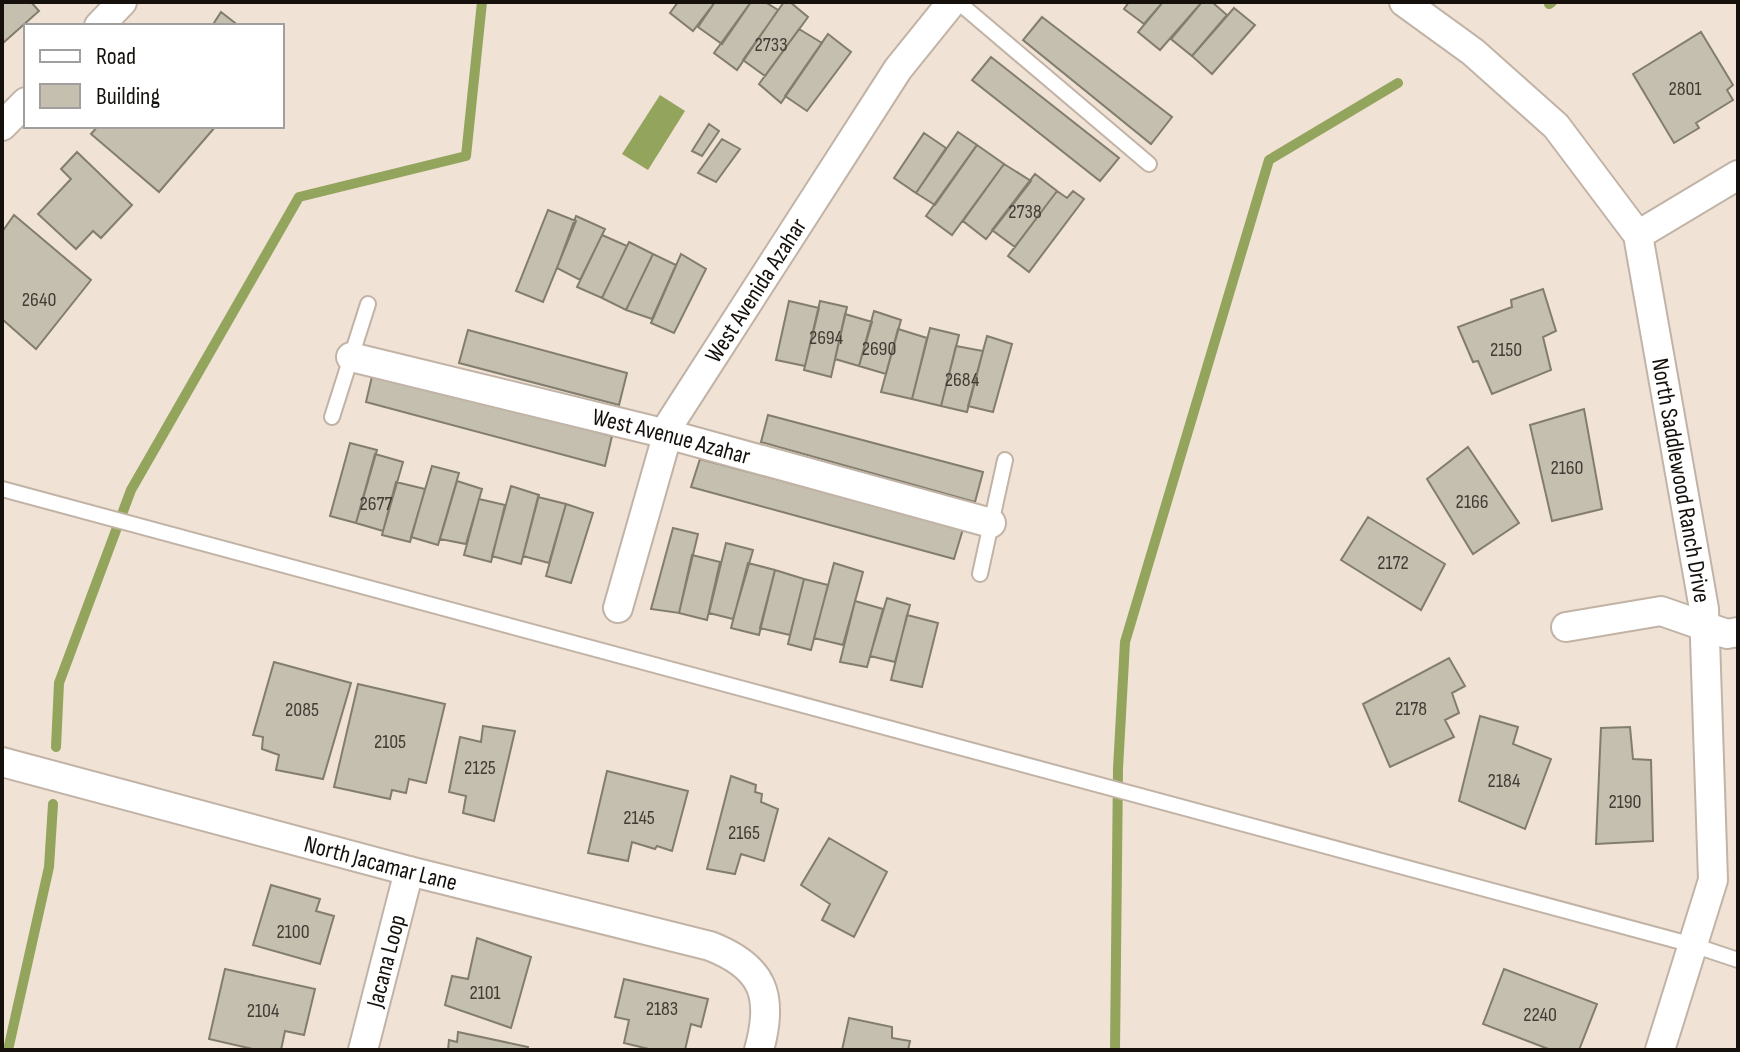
<svg xmlns="http://www.w3.org/2000/svg" width="1740" height="1052" font-family="'Sofia Sans Condensed',sans-serif">
<style>
.water{fill:#93a45c}
.lines{fill:none;stroke-linecap:round;stroke-linejoin:round}
.stream{stroke:#93a45c;stroke-width:10}
.building{fill:#c4bfae;stroke:#827d6d;stroke-width:2}
.lane-casing{stroke:#c1b3a6;stroke-width:18}
.street-casing{stroke:#c1b3a6;stroke-width:32}
.lane{stroke:#fff;stroke-width:14}
.street{stroke:#fff;stroke-width:28}
.labels{text-anchor:middle;stroke-width:6;stroke-linejoin:round;paint-order:stroke}
.number-label{font-size:20px;fill:#413c34}
.street-label{font-size:24px;fill:#15100b;stroke:#fff}
</style>
<rect width="100%" height="100%" fill="#f0e2d4"/>
<path class="water" d="M 660,95 L 685,111 L 648,170 L 622,154 Z"/>
<g class="lines">
<path class="stream" d="M 1549,4 L 1552,2
M 56,747 L 59,683 L 131,490 L 299,197 L 466,156 L 482,2
M 8,1050 L 49,867 L 53,804
M 1115,1050 L 1118,769 L 1125,642 L 1269,160 L 1398,83"/>
</g>
<path class="building" d="M 2,2 L 31,2 L 39,11 L 3,43 Z
M 678,2 L 715,2 L 693,31 L 670,13 Z
M 715,2 L 751,2 L 722,44 L 698,27 Z
M 751,2 L 765,2 L 778,10 L 737,70 L 714,53 Z
M 784,2 L 790,2 L 808,17 L 765,76 L 743,60 Z
M 1129,2 L 1163,2 L 1144,24 L 1124,9 Z
M 1163,2 L 1202,2 L 1160,50 L 1138,32 Z
M 1202,2 L 1212,2 L 1227,15 L 1192,56 L 1171,39 Z
M 1234,8 L 1255,25 L 1212,74 L 1192,56 Z
M 221,12 L 239,26 L 212,26 Z
M 1042,17 L 1172,117 L 1151,144 L 1023,40 Z
M 799,29 L 822,43 L 781,103 L 759,84 Z
M 1701,32 L 1733,85 L 1727,90 L 1733,100 L 1696,123 L 1699,128 L 1674,143 L 1633,74 Z
M 828,34 L 851,52 L 807,111 L 785,96 Z
M 991,57 L 1119,158 L 1100,181 L 972,80 Z
M 709,124 L 719,131 L 702,156 L 692,151 Z
M 98,126 L 216,126 L 159,192 L 91,134 Z
M 958,132 L 977,145 L 935,205 L 916,193 Z
M 924,133 L 946,148 L 916,193 L 894,178 Z
M 722,139 L 740,149 L 716,182 L 698,173 Z
M 977,145 L 1004,164 L 952,235 L 926,216 Z
M 77,152 L 132,205 L 101,238 L 93,231 L 76,249 L 38,214 L 71,179 L 61,169 Z
M 1004,164 L 1031,181 L 986,239 L 963,221 Z
M 1035,174 L 1057,191 L 1015,247 L 992,230 Z
M 1057,191 L 1067,198 L 1073,191 L 1084,199 L 1029,272 L 1008,256 Z
M 548,210 L 576,221 L 543,302 L 516,291 Z
M 14,215 L 91,280 L 36,349 L 2,319 L 2,232 Z
M 576,216 L 605,229 L 580,280 L 557,268 Z
M 602,235 L 627,246 L 602,298 L 577,287 Z
M 629,242 L 653,254 L 626,310 L 602,298 Z
M 653,254 L 676,265 L 652,319 L 626,310 Z
M 681,254 L 706,269 L 674,333 L 651,323 Z
M 1543,289 L 1556,331 L 1543,337 L 1551,370 L 1492,394 L 1478,361 L 1473,362 L 1458,327 L 1512,307 L 1511,300 Z
M 789,301 L 819,308 L 805,366 L 776,360 Z
M 820,301 L 847,307 L 831,377 L 804,370 Z
M 874,311 L 901,320 L 886,374 L 859,366 Z
M 845,314 L 872,322 L 859,366 L 835,359 Z
M 930,328 L 959,335 L 941,406 L 912,399 Z
M 898,329 L 927,338 L 912,399 L 881,392 Z
M 468,330 L 627,373 L 619,405 L 459,363 Z
M 987,336 L 1012,344 L 993,412 L 968,406 Z
M 956,346 L 983,351 L 967,412 L 941,406 Z
M 373,372 L 612,436 L 605,466 L 366,402 Z
M 1584,409 L 1602,509 L 1552,521 L 1530,425 Z
M 768,415 L 983,472 L 975,502 L 761,442 Z
M 350,443 L 377,450 L 356,523 L 330,516 Z
M 1468,447 L 1519,523 L 1473,554 L 1427,479 Z
M 375,454 L 403,462 L 383,531 L 356,523 Z
M 700,459 L 963,529 L 954,559 L 691,487 Z
M 432,466 L 459,473 L 438,545 L 411,537 Z
M 457,481 L 482,489 L 466,544 L 440,539 Z
M 396,482 L 425,489 L 410,542 L 382,535 Z
M 511,486 L 539,495 L 521,564 L 492,556 Z
M 538,497 L 566,504 L 549,563 L 523,556 Z
M 479,499 L 505,505 L 491,562 L 464,555 Z
M 566,504 L 593,513 L 571,583 L 546,576 Z
M 1368,517 L 1445,564 L 1421,610 L 1341,560 Z
M 673,528 L 698,534 L 679,613 L 651,609 Z
M 726,543 L 753,550 L 733,619 L 709,613 Z
M 692,555 L 720,562 L 707,620 L 679,613 Z
M 748,563 L 775,570 L 759,635 L 731,628 Z
M 834,563 L 863,572 L 843,645 L 814,638 Z
M 775,570 L 804,579 L 790,635 L 760,628 Z
M 804,579 L 828,585 L 811,650 L 788,644 Z
M 887,598 L 910,605 L 895,662 L 870,656 Z
M 855,601 L 883,609 L 867,667 L 840,662 Z
M 907,615 L 938,623 L 922,687 L 891,680 Z
M 1449,658 L 1465,686 L 1452,693 L 1459,713 L 1445,720 L 1454,737 L 1390,767 L 1363,704 Z
M 274,662 L 351,683 L 323,779 L 276,770 L 279,755 L 262,749 L 263,737 L 253,735 Z
M 358,684 L 445,704 L 426,783 L 409,779 L 406,793 L 392,790 L 390,799 L 334,787 Z
M 1480,716 L 1518,727 L 1513,744 L 1551,759 L 1525,829 L 1459,801 Z
M 483,726 L 515,731 L 494,821 L 463,813 L 466,796 L 449,792 L 460,737 L 481,742 Z
M 1630,727 L 1633,759 L 1651,760 L 1653,841 L 1596,844 L 1601,728 Z
M 607,771 L 688,791 L 672,851 L 657,846 L 655,849 L 632,842 L 628,861 L 588,853 Z
M 731,776 L 756,785 L 755,792 L 762,794 L 761,802 L 778,809 L 764,861 L 741,854 L 735,874 L 707,869 Z
M 829,838 L 887,872 L 854,937 L 822,920 L 830,904 L 801,885 Z
M 271,885 L 320,899 L 316,911 L 334,916 L 320,964 L 253,945 Z
M 477,938 L 531,957 L 511,1028 L 445,1005 L 452,976 L 468,979 Z
M 225,969 L 315,989 L 304,1035 L 285,1031 L 281,1050 L 257,1050 L 209,1039 Z
M 1504,969 L 1597,1004 L 1579,1050 L 1551,1050 L 1483,1024 Z
M 624,979 L 708,999 L 701,1027 L 691,1024 L 685,1050 L 653,1050 L 624,1043 L 629,1020 L 615,1017 Z
M 849,1018 L 892,1027 L 892,1038 L 910,1041 L 908,1050 L 842,1050 Z
M 458,1032 L 528,1047 L 527,1050 L 448,1050 L 449,1040 L 457,1042 Z"/>
<g class="lines">
<g class="lane-casing">
<path id="lane" d="M 958,2 L 1149,164
M 332,417 L 368,304
M 2,489 L 1693,945 L 1738,960
M 980,574 L 1005,460"/>
</g>
<g class="street-casing">
<g id="street">
<path id="s1" d="M 1404,2 L 1473,52 L 1556,126 L 1638,235 L 1704,609 L 1713,880 L 1660,1050"/>
<path d="M 99,26 L 122,2"/>
<path d="M 2,126 L 26,102"/>
<path d="M 1638,235 L 1738,175"/>
<path id="s2" d="M 351,357 L 667,434 L 991,523"/>
<path id="s3" d="M 618,608 L 671,422 L 898,69 L 952,2"/>
<path d="M 1566,627 L 1661,611 L 1727,634 L 1738,632"/>
<path id="s4" d="M 2,762 L 409,871 L 710,946 C 764,967 774,996 759,1050"/>
<path id="s5" d="M 363,1050 L 409,871"/>
</g>
</g>
<use href="#lane" class="lane"/>
<use href="#street" class="street"/>
</g>
<g class="labels">
<g class="number-label">
<text x="771" y="51">2733</text>
<text x="1685" y="95">2801</text>
<text x="1025" y="218">2738</text>
<text x="39" y="306">2640</text>
<text x="826" y="344">2694</text>
<text x="879" y="355">2690</text>
<text x="1506" y="356">2150</text>
<text x="962" y="386">2684</text>
<text x="1567" y="474">2160</text>
<text x="1472" y="508">2166</text>
<text x="376" y="510">2677</text>
<text x="1393" y="569">2172</text>
<text x="1411" y="715">2178</text>
<text x="302" y="716">2085</text>
<text x="390" y="748">2105</text>
<text x="480" y="774">2125</text>
<text x="1504" y="787">2184</text>
<text x="1625" y="808">2190</text>
<text x="639" y="824">2145</text>
<text x="744" y="839">2165</text>
<text x="293" y="938">2100</text>
<text x="485" y="999">2101</text>
<text x="662" y="1015">2183</text>
<text x="263" y="1017">2104</text>
<text x="1540" y="1021">2240</text>
</g>
<g class="street-label">
<text dy="8" stroke="none"><textPath href="#s3" startOffset="350">West Avenida Azahar</textPath></text>
<text dy="8" stroke="none"><textPath href="#s2" startOffset="330">West Avenue Azahar</textPath></text>
<text dy="8" stroke="none"><textPath href="#s1" startOffset="582">North Saddlewood Ranch Drive</textPath></text>
<text dy="8" stroke="none"><textPath href="#s4" startOffset="392">North Jacamar Lane</textPath></text>
<text dy="8" stroke="none"><textPath href="#s5" startOffset="92">Jacana Loop</textPath></text>
</g>
</g>
<rect width="1740" height="1052" fill="none" stroke="#15100b" stroke-width="8"/>
<rect x="24" y="24" width="260" height="104" fill="#ffffff" stroke="#a19f9d" stroke-width="2"/>
<rect x="40" y="50" width="40" height="12" fill="#ffffff" stroke="#a19f9d" stroke-width="2"/>
<text x="96" y="64" font-size="24" fill="#15100b">Road</text>
<rect x="40" y="84" width="40" height="24" fill="#c4bfae" stroke="#a19f9d" stroke-width="2"/>
<text x="96" y="104" font-size="24" fill="#15100b">Building</text>
</svg>
